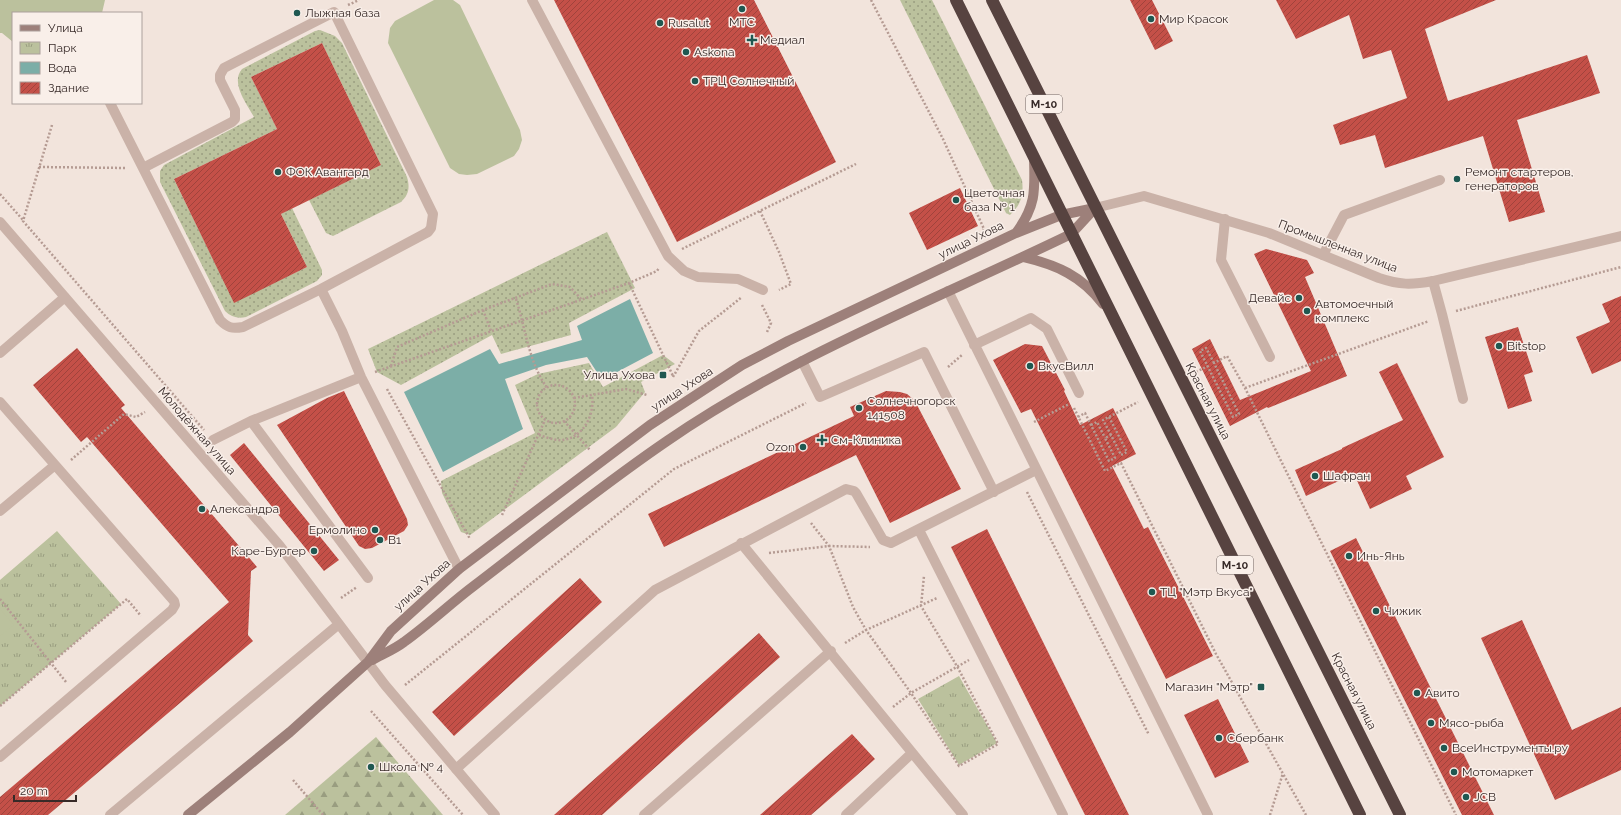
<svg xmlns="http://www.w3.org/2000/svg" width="1621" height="815" font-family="Raleway,sans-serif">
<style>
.grass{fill:url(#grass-dots)}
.forest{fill:url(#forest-firs)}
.park{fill:url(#park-tufts)}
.pitch{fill:#bbc19d}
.water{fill:#7caea7}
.building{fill:url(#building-hatch)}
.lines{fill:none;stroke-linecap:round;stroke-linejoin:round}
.path{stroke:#b59b93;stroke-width:2.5;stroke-dasharray:2 2;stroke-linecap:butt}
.lane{stroke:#cab2a8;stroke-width:10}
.street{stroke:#cab2a8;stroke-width:10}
.secondary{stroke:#9d807a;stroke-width:10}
.highway{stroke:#574340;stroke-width:12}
.poi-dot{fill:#1f5851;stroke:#f9efe9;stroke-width:1.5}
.labels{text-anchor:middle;stroke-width:3;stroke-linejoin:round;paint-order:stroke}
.shield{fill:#f9efe9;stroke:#716562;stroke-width:1}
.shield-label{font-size:11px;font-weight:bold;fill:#372a28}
.poi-label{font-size:12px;fill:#372a28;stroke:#f9efe9;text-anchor:start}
.street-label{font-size:12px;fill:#372a28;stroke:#f9efe9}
</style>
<defs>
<pattern id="grass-dots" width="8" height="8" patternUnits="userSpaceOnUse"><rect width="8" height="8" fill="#bbc19d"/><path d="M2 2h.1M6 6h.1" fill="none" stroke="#999d80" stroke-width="1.8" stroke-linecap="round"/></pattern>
<pattern id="forest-firs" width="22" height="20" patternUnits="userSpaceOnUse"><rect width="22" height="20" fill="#bbc19d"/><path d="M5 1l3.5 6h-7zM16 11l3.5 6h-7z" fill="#999d80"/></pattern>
<pattern id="park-tufts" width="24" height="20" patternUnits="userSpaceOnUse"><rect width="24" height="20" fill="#bbc19d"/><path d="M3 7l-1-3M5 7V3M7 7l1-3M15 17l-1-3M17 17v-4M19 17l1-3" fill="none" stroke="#999d80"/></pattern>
<pattern id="building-hatch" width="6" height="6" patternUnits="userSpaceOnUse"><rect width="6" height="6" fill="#c45048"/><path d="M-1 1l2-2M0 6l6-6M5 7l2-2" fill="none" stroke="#a0433c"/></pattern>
</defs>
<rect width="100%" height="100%" fill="#f2e4dc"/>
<path class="grass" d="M 900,0 L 932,0 L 1022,180 C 1024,194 1021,205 1010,215 L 1006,213 Z
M 320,30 L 335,36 L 342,43 L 407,177 C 410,187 409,195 401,202 L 333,236 L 326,233 L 309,200 L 381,165 L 322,43 L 251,77 L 277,129 L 174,179 L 234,302 L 307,267 L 281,214 L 292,208 L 322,270 L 322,275 L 317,281 L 246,317 C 238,319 231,317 225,311 L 160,182 L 160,171 L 164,165 L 254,117 C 247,104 230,83 242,69 L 315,31 Z
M 607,232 L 635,288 L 569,323 L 571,335 L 501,354 L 492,335 L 401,385 L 377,372 L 368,349 Z
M 663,355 L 675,364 L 641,382 L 645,392 L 616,427 L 473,533 L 470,535 L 461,532 L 442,493 L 441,481 L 535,433 L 515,385 L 538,374 L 589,363 L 603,387 Z"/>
<path class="forest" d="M 376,737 L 443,815 L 285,815 Z"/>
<path class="park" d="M 57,531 L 121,604 L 0,706 L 0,580 Z
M 959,676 L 997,743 L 959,765 L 918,699 Z"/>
<path class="pitch" d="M 0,0 L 105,0 L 102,13 L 13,13 L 13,42 L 2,33 L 0,33 Z
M 434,0 L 453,0 L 460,5 L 520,130 L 522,140 L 519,149 L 514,156 L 477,174 L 467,175 L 459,174 L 450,168 L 388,43 L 390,28 L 395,21 Z
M 0,609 L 14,625 L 0,636 Z"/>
<path class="water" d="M 630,299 L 653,353 L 602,380 L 587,357 L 546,365 L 505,379 L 523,429 L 443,472 L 404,392 L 490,349 L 499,364 L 582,340 L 577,326 Z"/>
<path class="building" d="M 554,0 L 754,0 L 836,162 L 677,242 Z
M 1130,0 L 1152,0 L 1173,41 L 1155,50 Z
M 1276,0 L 1496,0 L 1425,29 L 1448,101 L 1587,55 L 1600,93 L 1517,120 L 1545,212 L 1509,222 L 1483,136 L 1385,168 L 1375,135 L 1340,145 L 1333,125 L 1407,98 L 1391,50 L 1363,59 L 1349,15 L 1296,39 Z
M 322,43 L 381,165 L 281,214 L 307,267 L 234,303 L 174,179 L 277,129 L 251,77 Z
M 960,188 L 978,226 L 927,250 L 909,213 Z
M 1266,249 L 1307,260 L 1314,273 L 1305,277 L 1347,376 L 1268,408 L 1267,407 L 1230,426 L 1192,349 L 1210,339 L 1240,400 L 1311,371 L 1254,254 Z
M 1621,296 L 1621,361 L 1592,374 L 1576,337 L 1610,322 L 1602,304 Z
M 1518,327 L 1533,372 L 1524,375 L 1532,401 L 1508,409 L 1485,337 Z
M 1025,344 L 1042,346 L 1065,390 L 1064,391 L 1080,425 L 1113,408 L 1136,454 L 1112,466 L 1144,529 L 1148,527 L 1213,656 L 1166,679 L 1031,409 L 1021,413 L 993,360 Z
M 77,348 L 125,405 L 121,408 L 257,567 L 251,571 L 248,635 L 253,641 L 48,815 L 0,815 L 0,797 L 229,602 L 87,437 L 81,442 L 33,385 Z
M 1397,363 L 1444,457 L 1406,476 L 1412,489 L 1370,509 L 1354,474 L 1306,496 L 1295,470 L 1342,449 L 1342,448 L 1403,420 L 1379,372 Z
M 344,391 L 407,519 L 408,525 L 404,531 L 372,548 L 365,549 L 359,546 L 277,425 L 327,398 Z
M 886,391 L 900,392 L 907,394 L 913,399 L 917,405 L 961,489 L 890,523 L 856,455 L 664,547 L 648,514 L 854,416 L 850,407 Z
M 244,443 L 339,560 L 324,571 L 230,455 Z
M 987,529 L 1129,815 L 1085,815 L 999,644 L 951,547 Z
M 1356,538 L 1494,815 L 1462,815 L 1330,551 Z
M 580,578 L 602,602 L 454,736 L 432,712 Z
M 1522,620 L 1572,730 L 1621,707 L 1621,770 L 1555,800 L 1481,638 Z
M 759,633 L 780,657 L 687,739 L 602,815 L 554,815 Z
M 1218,699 L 1249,762 L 1215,778 L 1184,715 Z
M 852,734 L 875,759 L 856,776 L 811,815 L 760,815 Z"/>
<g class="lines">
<path class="path" d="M 871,0 L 943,139 L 984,229 L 983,230
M 348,5 L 359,0
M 52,125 L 23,221 L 204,430
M 39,167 L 126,168
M 0,194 L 23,220
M 760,211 L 779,252 L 791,284 L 779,290
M 682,249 L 856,164
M 629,283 L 673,376
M 516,299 C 526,330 528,360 547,388
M 762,305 L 771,323 L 767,332
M 483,310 L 491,331
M 1456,311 L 1621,267
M 1214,363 L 1206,348 L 1200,351 L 1233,417 L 1239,414 L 1214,363 L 1227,356 L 1245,388 L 1456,815
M 391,366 L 397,347 L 483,310 L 552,284 L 570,287 L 582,300
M 948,367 L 962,355
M 375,372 L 629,283 L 657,271 L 659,268
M 1196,372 L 1208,366
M 673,377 L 699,331 L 742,297
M537 404a19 19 0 1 1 38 0a19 19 0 1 1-38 0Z
M 1245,388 L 1429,321
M 387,389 L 470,539
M 574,398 L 626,389 L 647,395
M 1074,408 L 1105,471 L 1121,463 L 1216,654 L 1306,815
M 1078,417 L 1085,413 L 1109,461 L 1115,458 L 1105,438 L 1111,435 L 1121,455 L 1127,452 L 1109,417
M 564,421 L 590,450
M 1034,422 L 1069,404
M 1091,425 L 1097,422 L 1105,438
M 539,435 C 546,437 555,441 563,440 C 584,437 595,414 592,395
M 1111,435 L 1103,420 L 1138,402
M 71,460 L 124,414 L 136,417 L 145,412
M 1027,492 L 1149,735
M 502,515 L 545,420
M 811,523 L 829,546 L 853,607 L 866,630 L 911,693 L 959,766 L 998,744 L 958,668 L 921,606 L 924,576
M 769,553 L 829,546 L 870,547
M 341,598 L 357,587
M 0,599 L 66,682
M 845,643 L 866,630 L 937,598
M 405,685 L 674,469 L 806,403
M 0,706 L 127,599 L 141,616
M 893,707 L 911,693 L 969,660
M 371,711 L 463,815
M 293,780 L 323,815
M 1270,815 L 1283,773"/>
<path class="lane" d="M 532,0 L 668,256 L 684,271 L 698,277 L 738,279 L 763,290
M 110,103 L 220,320 C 228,328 232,329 243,327 L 321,289 L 428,232 L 431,228 L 433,214 L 334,12 L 224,68 L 220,75 L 220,80 L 235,110 L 235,119 L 232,122 L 143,168
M 1225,219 L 1221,260 L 1270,357
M 1323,255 L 1344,215 L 1440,180
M 1433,281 L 1442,314 L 1463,399
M 321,289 L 342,331 L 361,377 L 459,569
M 948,291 L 1208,815
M 974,345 L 1031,318 L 1047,329 L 1079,393
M 802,361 L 820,397 L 924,352 L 994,492
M 251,421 L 368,578
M 213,440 L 251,421 L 361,377
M 919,530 L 1063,815
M 741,543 L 963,815
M 456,769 L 655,590 L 846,489 L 854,491 L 856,493 L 883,540 L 891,543 L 1036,470
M 644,815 L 831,651
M 846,815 L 912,753"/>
<path class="street" d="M 1095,208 L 1144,196 L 1269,233 L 1379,278 C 1400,285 1411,285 1433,281 L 1621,236
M 0,222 L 280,546 L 385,685 L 495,815
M 0,353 L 65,297
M 0,402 L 174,601 L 175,605 L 172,610 L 0,757
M 0,511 L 55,465
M 110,815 L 339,624"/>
<path class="secondary" d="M 1016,233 C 1036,206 1035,191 1034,159
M 1023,257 C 1057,265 1082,276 1103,304
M 372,660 C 383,654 395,649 404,642 C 429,624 451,603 475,585 C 539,536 601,486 667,441 C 792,355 935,300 1071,234 L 1095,208
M 188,815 L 290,732 L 368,662 L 391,631 L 459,569 L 650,425 L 742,365 L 788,341 L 1016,233 L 1061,215 L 1095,208"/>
<path class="highway" d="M 956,0 L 1360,815
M 992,0 L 1400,815"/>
</g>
<g class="poi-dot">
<circle cx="742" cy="9" r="4"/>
<circle cx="297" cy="13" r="4"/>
<circle cx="1151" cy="19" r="4"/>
<circle cx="660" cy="23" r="4"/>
<path d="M750 34h4v4h4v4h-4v4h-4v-4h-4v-4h4z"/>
<circle cx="686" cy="52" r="4"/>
<circle cx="695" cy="81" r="4"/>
<circle cx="278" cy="172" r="4"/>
<circle cx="1457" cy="179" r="4"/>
<circle cx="956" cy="200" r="4"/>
<circle cx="1299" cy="298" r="4"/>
<circle cx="1307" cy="311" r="4"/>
<circle cx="1499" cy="346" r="4"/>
<circle cx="1030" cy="366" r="4"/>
<rect x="659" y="371" width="8" height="8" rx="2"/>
<circle cx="859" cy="408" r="4"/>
<path d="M820 434h4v4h4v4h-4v4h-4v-4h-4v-4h4z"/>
<circle cx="803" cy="447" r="4"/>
<circle cx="1315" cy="476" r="4"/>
<circle cx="202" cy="509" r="4"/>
<circle cx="375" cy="530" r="4"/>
<circle cx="380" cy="540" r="4"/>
<circle cx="314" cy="551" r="4"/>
<circle cx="1349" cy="556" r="4"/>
<circle cx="1152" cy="592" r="4"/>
<circle cx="1376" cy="611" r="4"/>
<rect x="1257" y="683" width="8" height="8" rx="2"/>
<circle cx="1417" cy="693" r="4"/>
<circle cx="1431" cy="723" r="4"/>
<circle cx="1219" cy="738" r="4"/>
<circle cx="1444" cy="748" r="4"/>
<circle cx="371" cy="767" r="4"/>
<circle cx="1454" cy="772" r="4"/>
<circle cx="1466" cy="797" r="4"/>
</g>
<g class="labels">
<g class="shield">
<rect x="1026" y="95" width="36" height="18" rx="3"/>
<rect x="1217" y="556" width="36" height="18" rx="3"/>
</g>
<g class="shield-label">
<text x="1044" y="108">М-10</text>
<text x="1235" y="569">М-10</text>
</g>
<g class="poi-label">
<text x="305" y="17">Лыжная база</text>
<text x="1159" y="23">Мир Красок</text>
<text x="742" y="26" text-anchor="middle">МТС</text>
<text x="668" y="27">Rusalut</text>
<text x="760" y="44">Медиал</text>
<text x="694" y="56">Askona</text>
<text x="703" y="85">ТРЦ Солнечный</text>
<text x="286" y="176">ФОК Авангард</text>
<text x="1465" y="176">Ремонт стартеров,<tspan x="1465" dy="14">генераторов</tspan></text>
<text x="964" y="197">Цветочная<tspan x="964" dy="14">база № 1</tspan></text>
<text x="1291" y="302" text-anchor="end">Девайс</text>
<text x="1315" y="308">Автомоечный<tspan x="1315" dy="14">комплекс</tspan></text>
<text x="1507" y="350">Bitstop</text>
<text x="1038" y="370">ВкусВилл</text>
<text x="655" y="379" text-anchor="end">Улица Ухова</text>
<text x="867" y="405">Солнечногорск<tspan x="867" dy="14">141508</tspan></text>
<text x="831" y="444">См-Клиника</text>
<text x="795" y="451" text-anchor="end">Ozon</text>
<text x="1323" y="480">Шафран</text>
<text x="210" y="513">Александра</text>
<text x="367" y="534" text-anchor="end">Ермолино</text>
<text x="388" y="544">В1</text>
<text x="306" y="555" text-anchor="end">Каре-Бургер</text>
<text x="1357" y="560">Инь-Янь</text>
<text x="1160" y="596">ТЦ "Мэтр Вкуса"</text>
<text x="1384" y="615">Чижик</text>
<text x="1253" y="691" text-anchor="end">Магазин "Мэтр"</text>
<text x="1425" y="697">Авито</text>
<text x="1439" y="727">Мясо-рыба</text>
<text x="1227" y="742">Сбербанк</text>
<text x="1452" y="752">ВсеИнструменты.ру</text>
<text x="379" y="771">Школа № 4</text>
<text x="1462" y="776">Мотомаркет</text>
<text x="1474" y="801">JCB</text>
</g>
<g class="street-label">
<text transform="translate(971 240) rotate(-26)" y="4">улица Ухова</text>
<text transform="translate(1338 246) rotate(21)" y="4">Промышленная улица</text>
<text transform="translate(682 389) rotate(-33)" y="4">улица Ухова</text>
<text transform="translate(1208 401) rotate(63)" y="4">Красная улица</text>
<text transform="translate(197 431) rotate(49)" y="4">Молодёжная улица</text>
<text transform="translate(422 585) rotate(-42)" y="4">улица Ухова</text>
<text transform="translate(1354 691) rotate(63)" y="4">Красная улица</text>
</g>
</g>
<rect x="12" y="12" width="130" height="92" fill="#f9efe9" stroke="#aba09c"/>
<rect x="20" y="25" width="20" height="6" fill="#9d807a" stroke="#aba09c"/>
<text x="48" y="32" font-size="12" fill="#372a28">Улица</text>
<rect x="20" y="42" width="20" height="12" fill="url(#park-tufts)" stroke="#aba09c"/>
<text x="48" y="52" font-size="12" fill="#372a28">Парк</text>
<rect x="20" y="62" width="20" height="12" fill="#7caea7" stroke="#aba09c"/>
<text x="48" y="72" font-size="12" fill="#372a28">Вода</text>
<rect x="20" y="82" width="20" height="12" fill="url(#building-hatch)" stroke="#aba09c"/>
<text x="48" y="92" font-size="12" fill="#372a28">Здание</text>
<path d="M14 795v6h62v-6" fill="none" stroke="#372a28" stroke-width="2"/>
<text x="20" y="795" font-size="12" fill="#372a28" stroke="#f9efe9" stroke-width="3" paint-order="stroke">20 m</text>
</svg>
